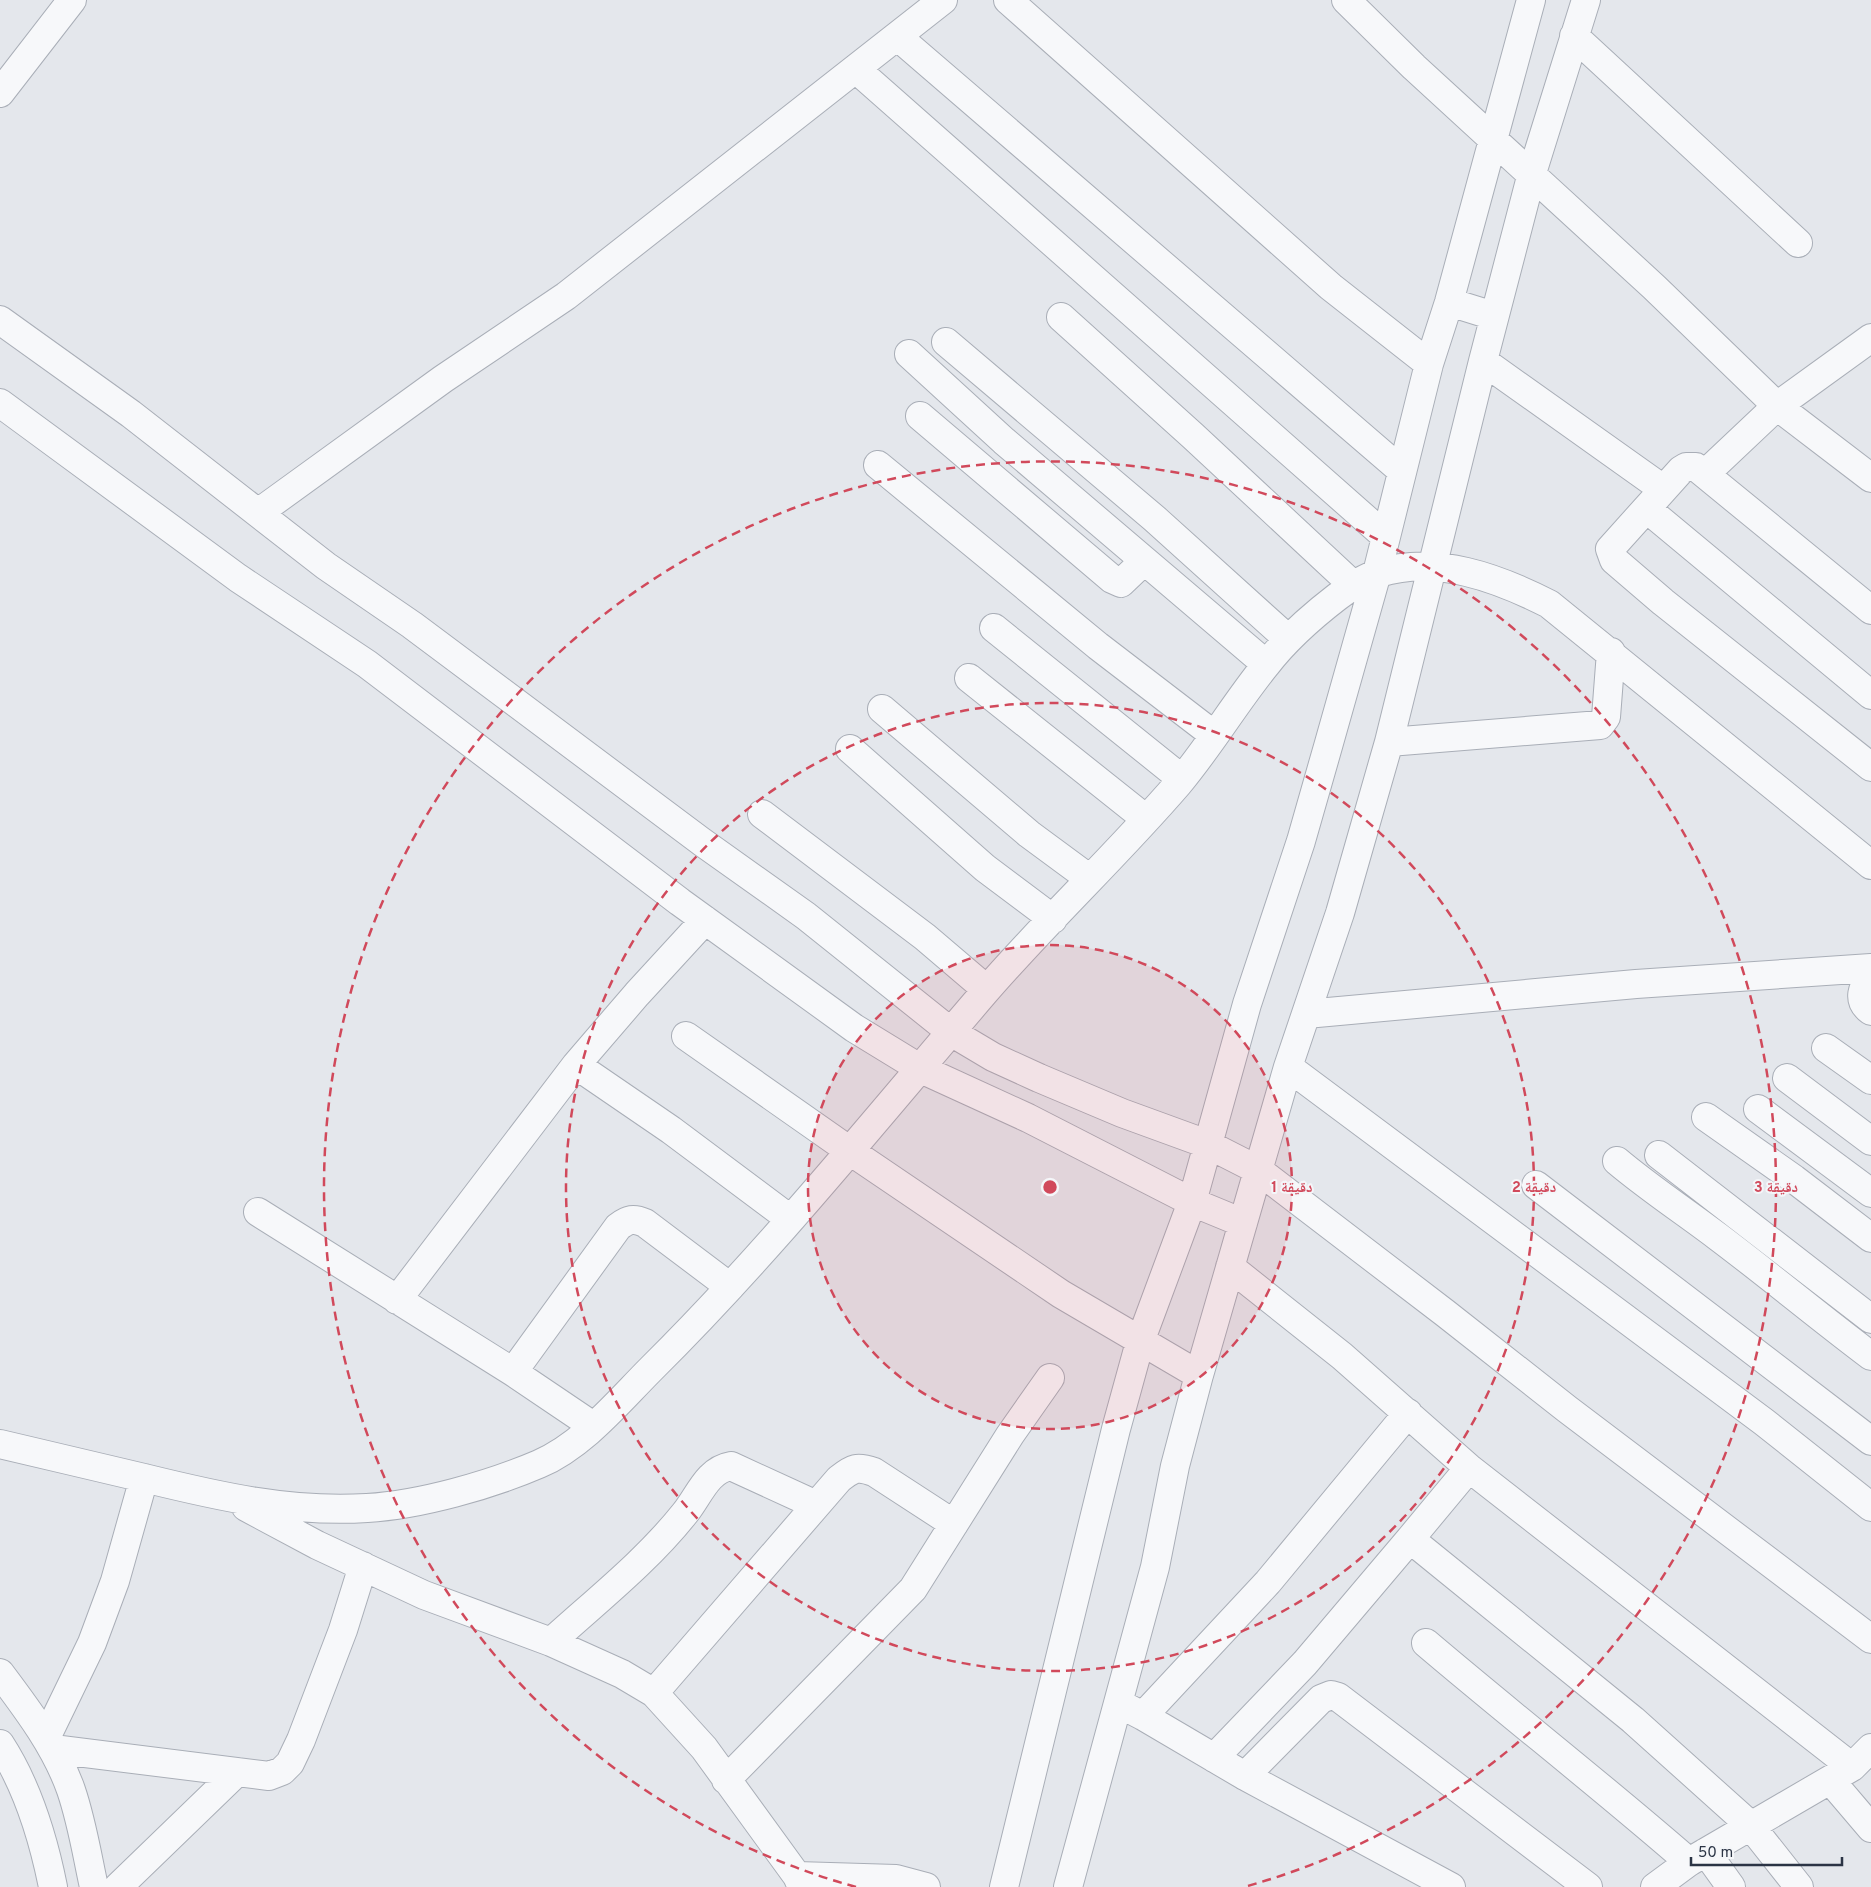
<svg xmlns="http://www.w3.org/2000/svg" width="1871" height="1887" font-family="Overpass,'Noto Naskh Arabic',sans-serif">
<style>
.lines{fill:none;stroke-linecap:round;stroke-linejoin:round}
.minor-casing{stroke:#a9aeb7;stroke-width:30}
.minor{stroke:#f7f8fa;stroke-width:28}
.ring{fill:none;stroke:#d1495b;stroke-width:2.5;stroke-dasharray:9 6}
.centre{fill:#d1495b;stroke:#f4f6f9;stroke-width:2.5}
.ring-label{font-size:15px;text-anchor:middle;font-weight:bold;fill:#d1495b;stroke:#f4f6f9;stroke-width:4;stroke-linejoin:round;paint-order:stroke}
</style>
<rect width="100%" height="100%" fill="#e4e7ec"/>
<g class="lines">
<g class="minor-casing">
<path id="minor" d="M 1008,0 L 1331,287 L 1429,364
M 1346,0 L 1414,67 L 1654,287 L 1777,406 L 1871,478
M 1574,36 L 1798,243
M 898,37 L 1402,471
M 857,70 L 1385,536
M 0,93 L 72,0
M 1449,302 L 1494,316
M 1061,317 L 1193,436 L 1353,585
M 0,320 L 131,414 L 326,566 L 412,625 L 702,842 L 806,916 L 951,1032 L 993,1057 L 1039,1078 L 1122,1113 L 1207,1144 L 1258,1170 L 1445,1313 L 1567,1409 L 1871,1639
M 946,342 L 1155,519 L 1288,639
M 909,354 L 1004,441 L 1266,664
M 1483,361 L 1663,489
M 0,403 L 238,578 L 367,664 L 680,902 L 854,1028 L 921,1069 L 1028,1118 L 1192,1202 L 1243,1223
M 920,416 L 1112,579 L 1121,583 L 1144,561
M 878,465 L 1098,646 L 1214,735
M 1706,473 L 1777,406 L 1871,338
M 1647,509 L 1871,695
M 258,513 L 443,379 L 566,296 L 943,0
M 1871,610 L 1696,467 L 1686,467 L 1681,470 L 1610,549 L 1614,560 L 1663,602 L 1871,767
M 994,628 L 1182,779
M 969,678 L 1146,819
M 882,709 L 1029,834 L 1090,879
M 1389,742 L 1600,725 L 1606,717 L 1611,652
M 850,749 L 985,868 L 1053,919
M 762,814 L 925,937 L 986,989
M 1871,974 C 1863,987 1856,1000 1871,1011
M 1306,1014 L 1636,984 L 1871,968
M 686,1036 L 850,1151 L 1061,1294 L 1199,1375
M 1826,1048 L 1871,1080
M 576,1065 L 671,1130 L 790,1219
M 1288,1067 L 1764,1422 L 1871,1507
M 1787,1078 L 1871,1141
M 1758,1109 L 1871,1193
M 1706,1117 L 1794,1179 L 1871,1238
M 1659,1155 L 1871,1319
M 1617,1161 C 1649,1188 1684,1211 1717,1236 C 1769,1275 1819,1317 1871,1356
M 1536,1185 L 1871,1441
M 258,1212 L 513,1372 L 593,1426
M 1230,1267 L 1342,1356 L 1469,1468 L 1852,1767 L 1871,1748
M 397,1300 L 576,1065 L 637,994 L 705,920
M 513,1372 L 618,1227 C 628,1219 634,1218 645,1223 L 730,1287
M 0,1444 C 48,1455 96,1467 144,1478 C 217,1496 291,1513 367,1508 C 420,1505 490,1485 539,1464 C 583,1445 617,1403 651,1369 C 770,1251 875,1120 984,993 C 1046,921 1116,856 1178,784 C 1210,746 1235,703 1266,665 C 1286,639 1311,617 1337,597 C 1350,587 1363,578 1379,573 C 1437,555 1498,578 1549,604 L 1871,865
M 1469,1468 L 1410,1539 L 1633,1720 L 1750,1825 L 1799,1887
M 246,1507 L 317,1545 L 424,1595 L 551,1642 L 622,1674 L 654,1693 L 704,1748 L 797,1876 L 802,1887
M 551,1642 C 596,1601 647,1561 685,1513 C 699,1496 707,1470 731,1466 L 816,1505
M 1426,1643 C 1513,1717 1603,1787 1689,1862
M 0,1673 C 27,1709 56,1747 71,1790 C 82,1822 87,1855 94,1887
M 654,1693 L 839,1479 C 853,1468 857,1466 874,1472 L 954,1524
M 1118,1703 L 1143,1716 L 1268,1582 L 1408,1413
M 1143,1716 L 1245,1776 L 1451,1887
M 46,1738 L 92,1643 L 115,1581 L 144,1478
M 0,1744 C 28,1787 43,1837 53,1887
M 53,1749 L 269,1776 L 282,1771 L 290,1763 L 301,1740 L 343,1630 L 363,1566
M 1214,1758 L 1305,1663 L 1410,1539
M 1245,1776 L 1321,1699 L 1331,1695 L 1338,1697 L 1588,1887
M 726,1780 L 913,1589 L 1010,1435 L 1050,1378
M 1831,1781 L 1871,1828
M 1706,1852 L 1731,1887
M 797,1876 L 896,1879 L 926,1887
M 118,1887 L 237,1772
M 1004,1887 L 1116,1429 L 1140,1342 L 1192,1202 L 1247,1004 L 1301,841 L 1329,743 L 1377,573 L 1429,364 L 1449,302 L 1531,0
M 1068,1887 L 1155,1567 L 1175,1466 L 1199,1375 L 1288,1067 L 1340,913 L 1389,742 L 1483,361 L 1532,173 L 1586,0
M 1655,1887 L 1689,1862 L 1852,1767"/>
</g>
<use href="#minor" class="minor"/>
</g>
<circle cx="1050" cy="1187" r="242" fill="#d1495b" fill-opacity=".12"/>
<g class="ring">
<circle cx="1050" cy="1187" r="242"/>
<circle cx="1050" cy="1187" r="484"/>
<path d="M856 1887A726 726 0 1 1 1244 1887"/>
</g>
<circle cx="1050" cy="1187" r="8" class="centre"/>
<g class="ring-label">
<text x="1292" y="1192">1 دقيقة</text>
<text x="1534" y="1192">2 دقيقة</text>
<text x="1776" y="1192">3 دقيقة</text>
</g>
<path d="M1691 1857v8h151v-8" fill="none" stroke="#2b3445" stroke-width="2.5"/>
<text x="1698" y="1857" font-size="15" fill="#2b3445" stroke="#f4f6f9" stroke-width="4" paint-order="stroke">50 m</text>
</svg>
